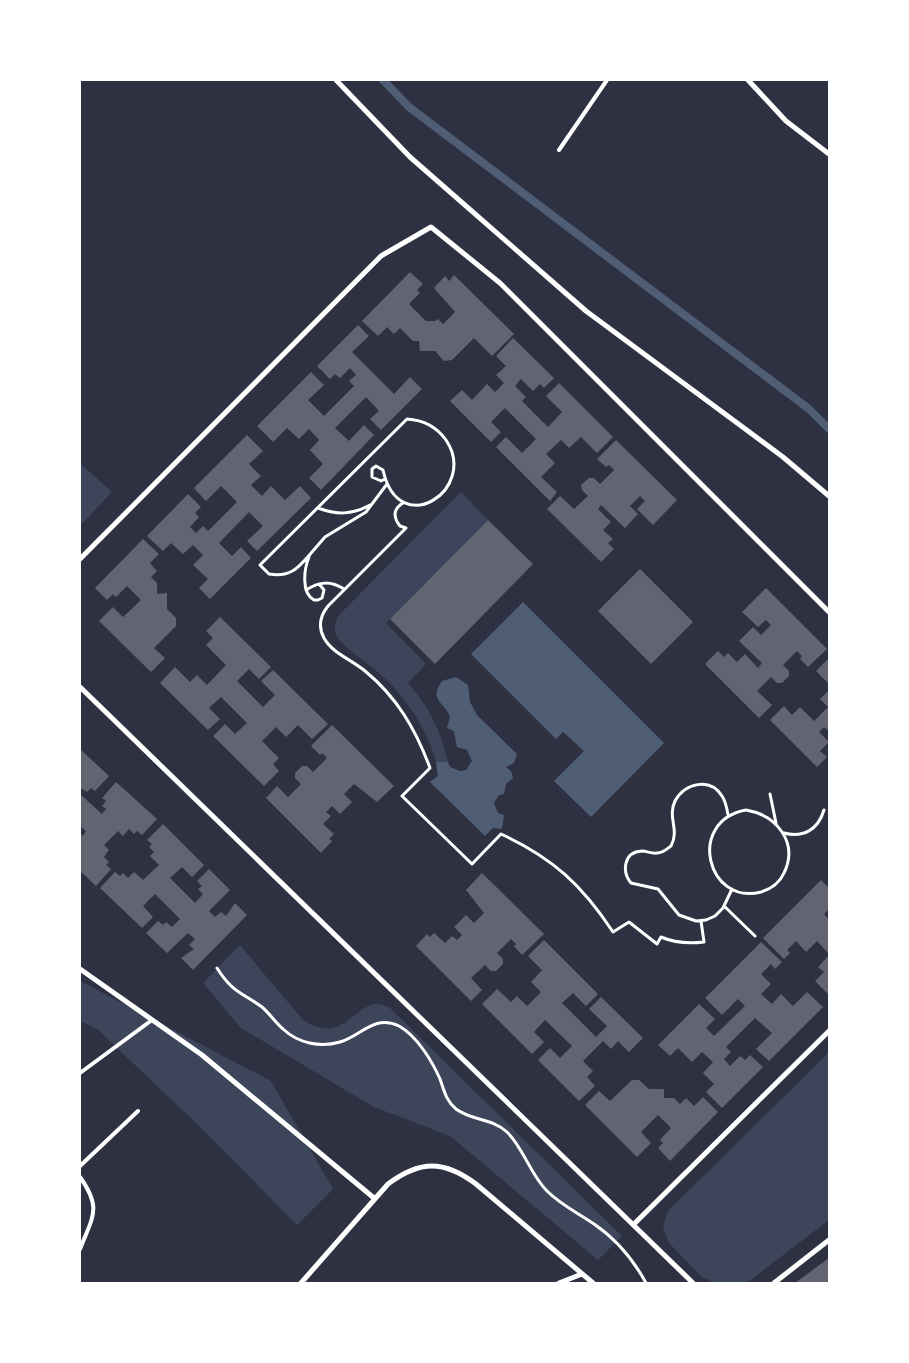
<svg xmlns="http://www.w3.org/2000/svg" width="909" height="1363" font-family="'PT Sans',sans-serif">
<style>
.green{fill:#3c4559}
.water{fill:#4f5d75}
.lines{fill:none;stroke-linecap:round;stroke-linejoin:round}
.stream{stroke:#4f5d75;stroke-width:8}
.building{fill:#626471}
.path{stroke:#fff;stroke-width:3}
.service{stroke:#fff;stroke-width:4}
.minor{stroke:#fff;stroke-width:5}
</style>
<rect width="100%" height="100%" fill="#2d3142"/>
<path class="green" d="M 80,463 L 112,492 L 80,526 Z
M 461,492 L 488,520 L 386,623 L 426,664 L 408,683 C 429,707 441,731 448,762 L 436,762 C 424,723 405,695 373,668 C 362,659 346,649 338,638 C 333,630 335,623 338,616 Z
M 240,945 L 303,1020 C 350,1050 355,990 389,1007 L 622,1236 L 598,1260 L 450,1136 L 374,1107 L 241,1028 L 203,983 Z
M 80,981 L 271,1081 L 333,1189 L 297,1225 L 195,1122 L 97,1029 L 80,1021 Z
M 829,1052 L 829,1220 L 748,1282 L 715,1283 L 702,1277 L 668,1242 L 663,1227 L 668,1211 Z"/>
<path class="water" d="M 523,602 L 664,743 L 591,817 L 554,781 L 584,751 L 563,732 L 556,739 L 471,654 Z
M 456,677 L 468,685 L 470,702 L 477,715 L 517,754 L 514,763 L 506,767 L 511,771 L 513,778 L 506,784 L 504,794 L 499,795 L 494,803 L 498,813 L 504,815 L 502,829 L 493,828 L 485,836 L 430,782 L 438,776 L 436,762 L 448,762 L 450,767 L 460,771 L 466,770 L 472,761 L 467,750 L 457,747 L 454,731 L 447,728 L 450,717 C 445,702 428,701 442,681 Z"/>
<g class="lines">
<path class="stream" d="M 383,80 L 409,107 L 809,409 L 829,429"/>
</g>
<path class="building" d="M 410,272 L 423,284 L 417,290 L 420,293 L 409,304 L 426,321 L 435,321 L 438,319 L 443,324 L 455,312 L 434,288 L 445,276 L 449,281 L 454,275 L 514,334 L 492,356 L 474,338 L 452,360 L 444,361 L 435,351 L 420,351 L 419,341 L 413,341 L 400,328 L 394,334 L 387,327 L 378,336 L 362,321 Z
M 358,325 L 369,336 L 352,352 L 394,394 L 410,377 L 422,389 L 381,430 L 370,419 L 379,411 L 366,397 L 335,428 L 349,441 L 364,425 L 374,435 L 321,490 L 309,478 L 323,464 L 310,450 L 319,440 L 309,429 L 299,439 L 287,428 L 273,442 L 257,426 L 311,372 L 324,385 L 308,400 L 324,416 L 354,386 L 349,381 L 356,375 L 350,368 L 340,378 L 335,374 L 330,379 L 317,366 Z
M 513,338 L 554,378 L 544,388 L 540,384 L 533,391 L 521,379 L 515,386 L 526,397 L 522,401 L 548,427 L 562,412 L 546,396 L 559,383 L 613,437 L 597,453 L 581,437 L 569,448 L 561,440 L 546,454 L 555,463 L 541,477 L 557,492 L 550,501 L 496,447 L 506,437 L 522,453 L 536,439 L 505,408 L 491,422 L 501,432 L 491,442 L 450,401 L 462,390 L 472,400 L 487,384 L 495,392 L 504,383 L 496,375 L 506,366 L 496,356 Z
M 247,435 L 263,451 L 249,464 L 261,476 L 251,485 L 262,496 L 271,486 L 285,500 L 300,486 L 311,498 L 257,551 L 247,541 L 263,526 L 249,512 L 219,543 L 232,556 L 241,547 L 251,558 L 210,599 L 199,588 L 208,579 L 193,565 L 203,555 L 193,545 L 183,554 L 171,543 L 163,551 L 147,536 L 188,494 L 201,507 L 195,513 L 199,517 L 190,527 L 196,533 L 203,526 L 208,531 L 237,502 L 221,486 L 206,501 L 194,488 Z
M 616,440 L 677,500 L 653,525 L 637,509 L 645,501 L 640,496 L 630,506 L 638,514 L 625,528 L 601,505 L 598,509 L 611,522 L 603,530 L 613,539 L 608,543 L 614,549 L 601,562 L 547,509 L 560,496 L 574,509 L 588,496 L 582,490 L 581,485 L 589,478 L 594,478 L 600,484 L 614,470 L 609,465 L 606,467 L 597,459 Z
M 488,520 L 533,564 L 435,664 L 390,619 Z
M 143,539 L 159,554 L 150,563 L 157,571 L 151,577 L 157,583 L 157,594 L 167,593 L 167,609 L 176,618 L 176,626 L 154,648 L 165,658 L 151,672 L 99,621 L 113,607 L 123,617 L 141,600 L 127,586 L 116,597 L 113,594 L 107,600 L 95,588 Z
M 640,569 L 693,622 L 651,664 L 598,611 Z
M 766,588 L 827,649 L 808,667 L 800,659 L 802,656 L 797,651 L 783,665 L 789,671 L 789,676 L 782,683 L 777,683 L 771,677 L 757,691 L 772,705 L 759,718 L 705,664 L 718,651 L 724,657 L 728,653 L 737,662 L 745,654 L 758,668 L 762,663 L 739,641 L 753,627 L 761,635 L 771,625 L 766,620 L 758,627 L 742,612 Z
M 220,617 L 271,667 L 259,679 L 249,669 L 237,681 L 263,707 L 275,695 L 261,681 L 273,670 L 328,724 L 312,739 L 298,725 L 286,737 L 276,727 L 262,741 L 279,758 L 273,764 L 279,771 L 264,786 L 213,736 L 225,724 L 235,734 L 247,723 L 221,697 L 209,708 L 220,719 L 208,730 L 160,683 L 175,667 L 190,682 L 197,675 L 207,685 L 226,665 L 206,645 L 213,638 L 206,631 Z
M 829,658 L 829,684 L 816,671 Z
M 829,690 L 829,731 L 824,727 L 819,732 L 829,742 L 820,751 L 827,757 L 817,767 L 770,720 L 784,706 L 792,715 L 800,707 L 814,721 L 828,707 L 820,699 Z
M 332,725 L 394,786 L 377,802 L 354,784 L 344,794 L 352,802 L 340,814 L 332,806 L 326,812 L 331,816 L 323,824 L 334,834 L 329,839 L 332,841 L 321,853 L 266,798 L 277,786 L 288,797 L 301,784 L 295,778 L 295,773 L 302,766 L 307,766 L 313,772 L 327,758 L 322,753 L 320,755 L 311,746 Z
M 80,749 L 109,776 L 95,791 L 91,788 L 87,792 L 82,789 L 80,791 Z
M 116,782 L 157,819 L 142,835 L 137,831 L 134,834 L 129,829 L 123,836 L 118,831 L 104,845 L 109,850 L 104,857 L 109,862 L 106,865 L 111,869 L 96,886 L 80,871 L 80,833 L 83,836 L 86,831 L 80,826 L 80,794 L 102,814 L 106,809 L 102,806 L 106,801 L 102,798 Z
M 163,824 L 204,865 L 192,877 L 182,867 L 170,878 L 195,903 L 203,894 L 198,889 L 202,886 L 197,881 L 209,869 L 230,890 L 209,911 L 215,917 L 221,912 L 226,916 L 235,903 L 247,915 L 193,970 L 181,958 L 194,949 L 189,945 L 195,939 L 188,933 L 167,953 L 146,933 L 158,921 L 163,925 L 166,922 L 172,927 L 180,919 L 155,894 L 143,906 L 153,917 L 142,928 L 100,888 L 115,872 L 120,876 L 123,873 L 128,878 L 134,872 L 143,880 L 159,865 L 150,856 L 154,852 L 149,847 L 152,844 L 147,840 Z
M 482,873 L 544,934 L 522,955 L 514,946 L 516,944 L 511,939 L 497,953 L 503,959 L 503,964 L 496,971 L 491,971 L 485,965 L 471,978 L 482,990 L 471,1001 L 416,946 L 427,934 L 430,937 L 434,933 L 445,943 L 452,936 L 457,940 L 462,935 L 454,927 L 466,915 L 474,923 L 484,913 L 466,890 Z
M 821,880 L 829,888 L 829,909 L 824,914 L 829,920 L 829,954 L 817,941 L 806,952 L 796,941 L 787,950 L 790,953 L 784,959 L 763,938 Z
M 544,940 L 598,994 L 586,1006 L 573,993 L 562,1003 L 596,1037 L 607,1026 L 589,1009 L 601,997 L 643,1038 L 629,1052 L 618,1041 L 611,1049 L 603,1041 L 583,1061 L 593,1071 L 587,1077 L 595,1086 L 579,1101 L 538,1060 L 550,1048 L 560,1058 L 572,1046 L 545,1020 L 534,1032 L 544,1042 L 532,1054 L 482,1004 L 497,989 L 511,1002 L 517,996 L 527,1006 L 541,992 L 531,982 L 542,970 L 528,956 Z
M 761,942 L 782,962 L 775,969 L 771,964 L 761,974 L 771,984 L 761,994 L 772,1004 L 781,994 L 793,1006 L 807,992 L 823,1007 L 769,1061 L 756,1049 L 772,1033 L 755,1018 L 726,1047 L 731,1052 L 724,1059 L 730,1066 L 740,1056 L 745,1060 L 750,1055 L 763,1067 L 722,1108 L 706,1092 L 714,1084 L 703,1073 L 713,1062 L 702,1052 L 692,1062 L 678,1048 L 670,1056 L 658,1045 L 699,1004 L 715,1019 L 706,1028 L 714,1036 L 745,1006 L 738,999 L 722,1015 L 705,998 Z
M 829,955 L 829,995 L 815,981 L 824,972 L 818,967 Z
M 632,1080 L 639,1080 L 649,1089 L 664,1089 L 664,1098 L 674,1098 L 680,1104 L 686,1098 L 694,1106 L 703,1097 L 718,1112 L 670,1161 L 658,1148 L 663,1143 L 660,1140 L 671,1128 L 658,1115 L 641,1132 L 651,1143 L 637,1157 L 585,1105 L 599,1091 L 610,1101 Z
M 829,1258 L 829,1283 L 795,1283 Z"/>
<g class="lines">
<path class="path" d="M 403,503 C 393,509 393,517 400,526 L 406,528 L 328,606 C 320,616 318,627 324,638 C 332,653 352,660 365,671 C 397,697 416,730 430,768 L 402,796 L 472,864 L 501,834 C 553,858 582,885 613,932 L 629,922 L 657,944 L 661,937 C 675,943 688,944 704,942 L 701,921
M 318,508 C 337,515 352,515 370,505
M 312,552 C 299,567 291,578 269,574 L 260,565 L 407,419 C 423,420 436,426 446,440 C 479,489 399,542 383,470 L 376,466 L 372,469 L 372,477 L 381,481 L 385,479
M 312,552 L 325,537 L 366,512 L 387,484
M 309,557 C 304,569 301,593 314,600 L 318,600 L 322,598 L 324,590 L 319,584
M 306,590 C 320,581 331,581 344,589
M 770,794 L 776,823
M 746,810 C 776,815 799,842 784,873 C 780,882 771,889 761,892 C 707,906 686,821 746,810 Z
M 728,815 C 727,809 726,802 722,796 C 710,777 685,783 675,801 C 667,818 680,829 671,846 C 667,849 663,853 657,853 C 652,854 647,851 642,851 C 623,852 622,872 631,883 L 658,889 L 679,915 L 696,921 L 706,920 L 715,916 L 723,908 L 732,889
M 784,833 C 803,838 818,830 824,810
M 724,906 L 755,936
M 217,968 C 232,992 241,992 262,1007 C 270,1014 275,1022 283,1029 C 298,1043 320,1048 340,1042 C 361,1036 374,1014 399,1026 C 417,1036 432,1061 440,1079 C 444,1090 446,1101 456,1109 C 472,1121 492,1118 507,1132 C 523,1147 530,1174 547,1191 C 561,1205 578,1213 594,1224 C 616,1239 633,1259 646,1283"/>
<path class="service" d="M 559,150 L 607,80
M 80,1073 L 152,1020
M 80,1166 L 138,1111
M 80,1177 C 102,1208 93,1216 80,1249"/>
<path class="minor" d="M 336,80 L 410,157 L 586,311 L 783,457 L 829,496
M 748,80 L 786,121 L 829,154
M 80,559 L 381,256 L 431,227 L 500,283 L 829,612
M 80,687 L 693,1283
M 80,969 L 202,1055 L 374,1198
M 634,1224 L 829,1031
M 301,1283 L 388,1184 C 420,1160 444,1160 476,1184 L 593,1283
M 559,1283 L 582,1274
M 774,1283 L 829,1240"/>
</g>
<rect width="909" height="1363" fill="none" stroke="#ffffff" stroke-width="162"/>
</svg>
